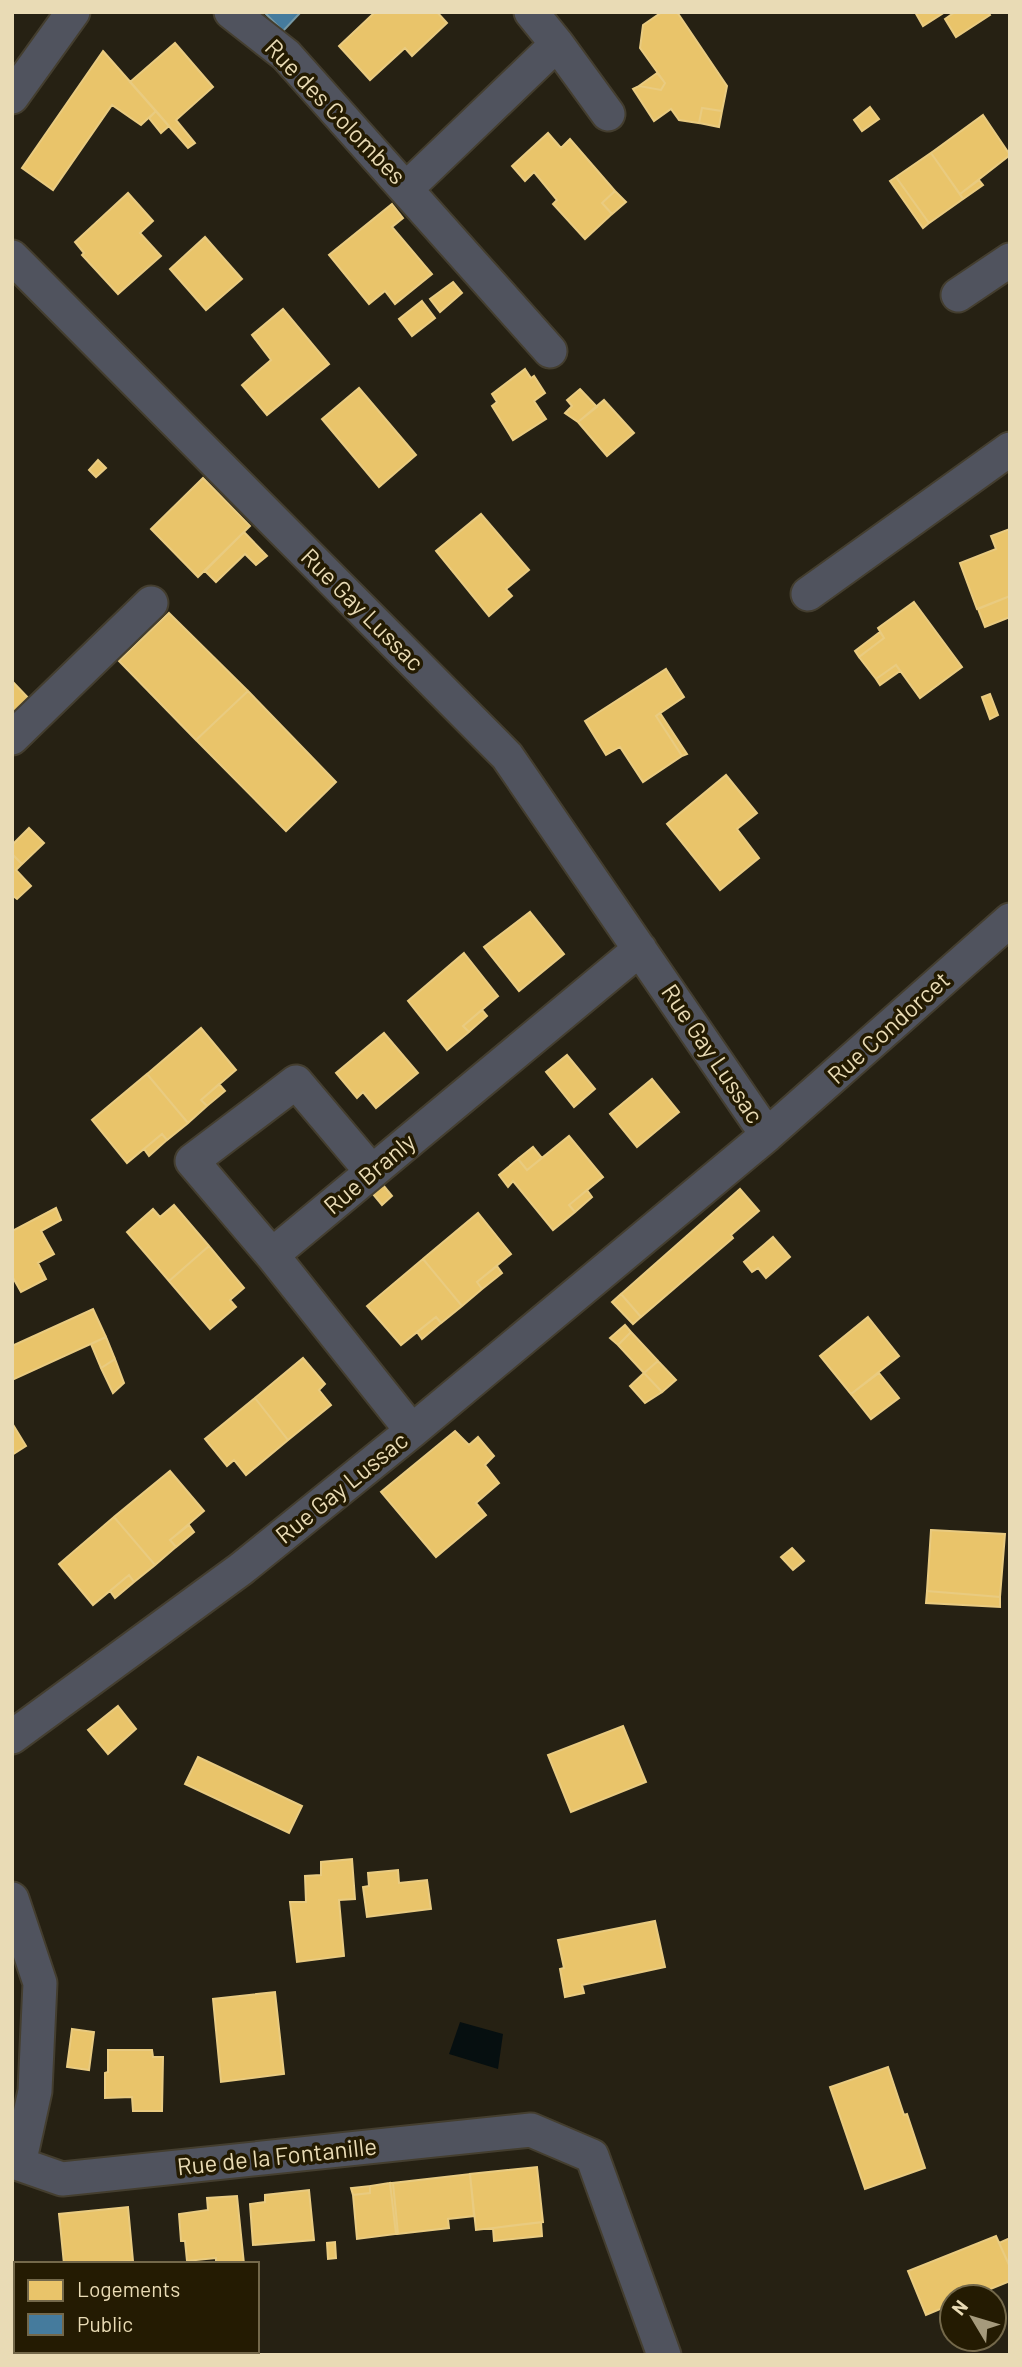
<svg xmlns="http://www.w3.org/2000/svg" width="1022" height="2367" font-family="Barlow,sans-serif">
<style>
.water{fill:#060f10}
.homes{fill:#e9c46a;stroke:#e9cb80;stroke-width:2}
.public{fill:#457b9d;stroke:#7698a4;stroke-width:2}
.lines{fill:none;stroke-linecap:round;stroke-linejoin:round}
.street-casing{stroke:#443e2f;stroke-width:37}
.street{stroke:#50535e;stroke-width:33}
.labels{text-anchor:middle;stroke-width:7;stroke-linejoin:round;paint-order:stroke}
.street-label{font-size:24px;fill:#e9dbb5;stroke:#241b02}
</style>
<rect width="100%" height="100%" fill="#262113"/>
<path class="water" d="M 460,2022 L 503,2034 L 498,2069 L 449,2054 Z"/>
<path class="homes" d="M 372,12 L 437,12 L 447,23 L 412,56 L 405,48 L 370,80 L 339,46 L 373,14 Z
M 662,12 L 677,12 L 727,86 L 722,111 L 702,108 L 699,123 L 679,120 L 671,109 L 654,121 L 633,89 L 639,86 L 661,90 L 665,83 L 640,48 L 643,25 Z
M 915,12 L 945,12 L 923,26 Z
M 955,12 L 988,12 L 990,15 L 956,37 L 945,19 Z
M 175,43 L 213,87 L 176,120 L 195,143 L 188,148 L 130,82 Z
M 103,51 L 156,111 L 141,125 L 112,105 L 53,190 L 22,168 Z
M 657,73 L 665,83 L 661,90 L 639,86 Z
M 870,107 L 879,119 L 862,131 L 854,120 Z
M 702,108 L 722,111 L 719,127 L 699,123 Z
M 156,111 L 169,126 L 161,133 L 149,118 Z
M 983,115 L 1010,155 L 960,194 L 931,153 Z
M 548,133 L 561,148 L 570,139 L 615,191 L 602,203 L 612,214 L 585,239 L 553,204 L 557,200 L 534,172 L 525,181 L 512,166 Z
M 931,153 L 963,199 L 929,223 L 896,177 Z
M 896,177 L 929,223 L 923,228 L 890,181 Z
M 979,180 L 983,185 L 963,199 L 960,194 Z
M 615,191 L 626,202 L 612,214 L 602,203 Z
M 128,193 L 153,221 L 140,233 L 161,256 L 118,294 L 82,255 L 84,253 L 75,242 Z
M 392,204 L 403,218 L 392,227 L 432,274 L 395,304 L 385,291 L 369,304 L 329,255 Z
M 205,237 L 242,279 L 206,310 L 170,269 Z
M 453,282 L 462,293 L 440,312 L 430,299 Z
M 422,301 L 435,318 L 412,336 L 399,319 Z
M 283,309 L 329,364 L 267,415 L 242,385 L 271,360 L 252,335 Z
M 525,369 L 531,378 L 534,376 L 545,393 L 534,401 L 546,419 L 513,440 L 492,406 L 497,402 L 492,394 Z
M 359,388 L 416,455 L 379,487 L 322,419 Z
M 580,389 L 597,407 L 578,422 L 565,413 L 572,406 L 567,400 Z
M 604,400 L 634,433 L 607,456 L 578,422 Z
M 98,460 L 106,468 L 96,477 L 89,470 Z
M 203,478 L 250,526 L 198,577 L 151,529 Z
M 481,514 L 529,570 L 506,589 L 512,596 L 489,616 L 436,551 Z
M 1010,529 L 1010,596 L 977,609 L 960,563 L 996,549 L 991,536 Z
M 244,532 L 267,556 L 256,565 L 245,554 L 216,582 L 205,571 Z
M 1010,596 L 1010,617 L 985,627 L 978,609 Z
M 914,602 L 962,667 L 920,698 L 896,665 L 876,679 L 859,657 L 884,638 L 878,628 Z
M 169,613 L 248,691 L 196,740 L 119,661 Z
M 880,632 L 884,638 L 859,657 L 855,651 Z
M 896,665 L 900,671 L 880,685 L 876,679 Z
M 666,669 L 684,697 L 656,716 L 682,756 L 643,782 L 620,747 L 606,755 L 585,721 Z
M 12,681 L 35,705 L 21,719 L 12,710 Z
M 248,691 L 336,782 L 286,831 L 196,740 Z
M 990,694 L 998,715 L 990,719 L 982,697 Z
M 660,713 L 687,754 L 682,756 L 656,716 Z
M 726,775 L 757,813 L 737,829 L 759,858 L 720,890 L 667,824 Z
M 29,828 L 44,843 L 22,864 L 12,854 L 12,845 Z
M 12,854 L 22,864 L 16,870 L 31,886 L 17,899 L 12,895 Z
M 530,912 L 564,954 L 519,991 L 484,947 Z
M 464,953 L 498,996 L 463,1026 L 469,1032 L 447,1050 L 408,1001 Z
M 482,1010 L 487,1016 L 469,1032 L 463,1026 Z
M 201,1028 L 236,1070 L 201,1100 L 207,1106 L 188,1123 L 147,1074 Z
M 384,1033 L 418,1073 L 376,1108 L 363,1092 L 357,1098 L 336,1073 Z
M 567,1055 L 595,1089 L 574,1107 L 546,1072 Z
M 147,1074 L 188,1123 L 167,1140 L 162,1134 L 127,1163 L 92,1120 Z
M 652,1079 L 679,1112 L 637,1147 L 610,1114 Z
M 219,1084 L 225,1091 L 207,1106 L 201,1100 Z
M 162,1134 L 167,1140 L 149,1156 L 144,1149 Z
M 569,1136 L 603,1177 L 569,1205 L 575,1212 L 553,1230 L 513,1181 L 508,1187 L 499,1175 L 518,1159 L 527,1170 Z
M 533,1147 L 542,1158 L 527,1170 L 518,1159 Z
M 383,1185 L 392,1196 L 382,1205 L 373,1194 Z
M 740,1189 L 759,1211 L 731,1235 L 733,1238 L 641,1317 L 621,1294 Z
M 587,1190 L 592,1197 L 575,1212 L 569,1205 Z
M 174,1205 L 209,1246 L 169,1281 L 127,1232 L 153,1209 L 160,1217 Z
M 56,1208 L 61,1220 L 41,1231 L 54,1254 L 38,1263 L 46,1279 L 21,1292 L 12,1276 L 12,1231 Z
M 478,1213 L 511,1254 L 477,1282 L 482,1289 L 462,1306 L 423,1259 Z
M 773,1237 L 790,1257 L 766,1278 L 758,1268 L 752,1272 L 744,1262 Z
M 209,1246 L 244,1288 L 230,1300 L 236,1307 L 210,1329 L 169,1281 Z
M 423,1259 L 462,1306 L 441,1323 L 436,1317 L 401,1345 L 367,1306 Z
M 497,1266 L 502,1273 L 482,1289 L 477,1282 Z
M 621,1294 L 641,1317 L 633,1324 L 612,1302 Z
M 93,1309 L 106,1337 L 12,1380 L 12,1346 Z
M 436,1317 L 441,1323 L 422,1339 L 417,1332 Z
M 868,1317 L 899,1356 L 851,1394 L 820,1356 Z
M 625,1325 L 631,1332 L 618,1345 L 610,1338 Z
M 631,1332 L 658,1361 L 644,1373 L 618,1345 Z
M 106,1337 L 115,1359 L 101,1368 L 91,1344 Z
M 303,1358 L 325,1384 L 319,1390 L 331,1405 L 288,1440 L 255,1398 Z
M 115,1359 L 124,1383 L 113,1393 L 101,1368 Z
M 658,1361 L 676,1380 L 662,1392 L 644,1373 Z
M 644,1373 L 662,1392 L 645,1403 L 630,1386 Z
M 879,1373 L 899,1398 L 871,1419 L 851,1394 Z
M 255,1398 L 288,1440 L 246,1475 L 234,1460 L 227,1466 L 205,1439 Z
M 12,1423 L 26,1446 L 12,1455 Z
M 455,1431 L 469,1445 L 478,1437 L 494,1456 L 485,1465 L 499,1483 L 476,1503 L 486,1515 L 436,1557 L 381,1492 Z
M 170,1471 L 204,1511 L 170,1540 L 176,1547 L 155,1565 L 114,1517 Z
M 114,1517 L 155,1565 L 134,1582 L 129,1575 L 93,1605 L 59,1564 Z
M 189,1525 L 194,1532 L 176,1547 L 170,1540 Z
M 931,1530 L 1005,1534 L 1000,1597 L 927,1591 Z
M 792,1548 L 804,1561 L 793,1570 L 781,1557 Z
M 129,1575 L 134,1582 L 115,1598 L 110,1591 Z
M 927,1591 L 1000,1597 L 1000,1607 L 926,1603 Z
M 118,1706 L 136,1729 L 108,1754 L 88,1730 Z
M 623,1726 L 646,1782 L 571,1812 L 548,1755 Z
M 198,1757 L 302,1806 L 289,1833 L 185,1784 Z
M 352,1859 L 355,1899 L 339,1900 L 344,1956 L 297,1962 L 290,1902 L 306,1902 L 305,1876 L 321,1875 L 321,1862 Z
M 398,1870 L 399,1883 L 427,1880 L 431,1909 L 367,1917 L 363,1887 L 369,1886 L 368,1873 Z
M 655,1921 L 665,1967 L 582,1985 L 584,1993 L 565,1997 L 560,1969 L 564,1968 L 558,1940 Z
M 275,1992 L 284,2074 L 221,2082 L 213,1999 Z
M 72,2029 L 94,2032 L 89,2070 L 67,2067 Z
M 108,2050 L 152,2050 L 153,2057 L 163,2057 L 162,2111 L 133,2111 L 132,2097 L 105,2098 L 105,2073 L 108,2072 Z
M 888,2067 L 904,2115 L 907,2114 L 925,2168 L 865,2189 L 830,2087 Z
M 537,2167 L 543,2222 L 476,2230 L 470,2174 Z
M 470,2174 L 474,2216 L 448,2219 L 449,2228 L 398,2234 L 393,2183 Z
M 390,2183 L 393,2183 L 398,2234 L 396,2234 Z
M 390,2183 L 396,2234 L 357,2239 L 353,2195 L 370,2193 L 370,2186 Z
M 370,2186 L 370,2193 L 353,2195 L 351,2188 Z
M 309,2190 L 314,2240 L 253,2245 L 250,2204 L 265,2202 L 265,2195 Z
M 237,2196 L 244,2264 L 216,2264 L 216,2258 L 187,2261 L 185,2241 L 181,2241 L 179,2214 L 208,2210 L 207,2198 Z
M 128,2207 L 133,2261 L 64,2264 L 59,2214 Z
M 541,2222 L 542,2236 L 494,2241 L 493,2228 Z
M 996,2236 L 1010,2267 L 1010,2281 L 971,2297 L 952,2297 L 952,2304 L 926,2315 L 908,2271 Z
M 1010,2238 L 1010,2267 L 999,2243 Z
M 335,2242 L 336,2258 L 328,2259 L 327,2243 Z"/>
<path class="public" d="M 264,12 L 301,12 L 283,31 Z"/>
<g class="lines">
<g class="street-casing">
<path id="street" d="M 231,12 L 286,55 L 550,351
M 531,12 L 557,44 L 608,114
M 12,97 L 73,12
M 406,189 L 557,44
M 12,257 L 507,756 L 767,1135 L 412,1431 L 241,1569 L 12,1737
M 958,295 L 1010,260
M 808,594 L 1010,449
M 12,738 L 151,603
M 767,1135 L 1010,920
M 272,1255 L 192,1161 L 296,1082 L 372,1172
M 412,1431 L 272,1255 L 640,949
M 12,1899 L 40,1983 L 35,2091 L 19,2164
M 19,2164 L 62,2179 L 531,2130 L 592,2156 L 664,2355"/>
</g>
<use href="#street" class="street"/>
</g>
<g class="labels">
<g class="street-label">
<text transform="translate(335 112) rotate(46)" y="8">Rue des Colombes</text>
<text transform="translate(362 610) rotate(45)" y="8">Rue Gay Lussac</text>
<text transform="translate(889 1028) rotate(-42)" y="8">Rue Condorcet</text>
<text transform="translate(712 1054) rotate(56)" y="8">Rue Gay Lussac</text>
<text transform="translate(370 1174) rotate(-40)" y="8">Rue Branly</text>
<text transform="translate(342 1488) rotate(-39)" y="8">Rue Gay Lussac</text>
<text transform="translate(277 2157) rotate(-6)" y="8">Rue de la Fontanille</text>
</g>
</g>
<rect width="1022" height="2367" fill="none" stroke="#e9dbb5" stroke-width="28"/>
<rect x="14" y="2262" width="245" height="91" fill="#241b02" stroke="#73684a" stroke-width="2"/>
<rect x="28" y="2280" width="35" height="21" fill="#e9c46a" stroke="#73684a" stroke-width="2"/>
<text x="77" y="2297" font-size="21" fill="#e9dbb5">Logements</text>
<rect x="28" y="2314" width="35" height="21" fill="#457b9d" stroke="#73684a" stroke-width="2"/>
<text x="77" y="2332" font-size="21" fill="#e9dbb5">Public</text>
<g transform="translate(973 2318) rotate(308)"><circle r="33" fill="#241b02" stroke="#73684a" stroke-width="2"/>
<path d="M0-5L12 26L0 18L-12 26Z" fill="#a59a7c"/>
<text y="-10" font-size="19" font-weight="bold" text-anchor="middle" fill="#e9dbb5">N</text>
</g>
</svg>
